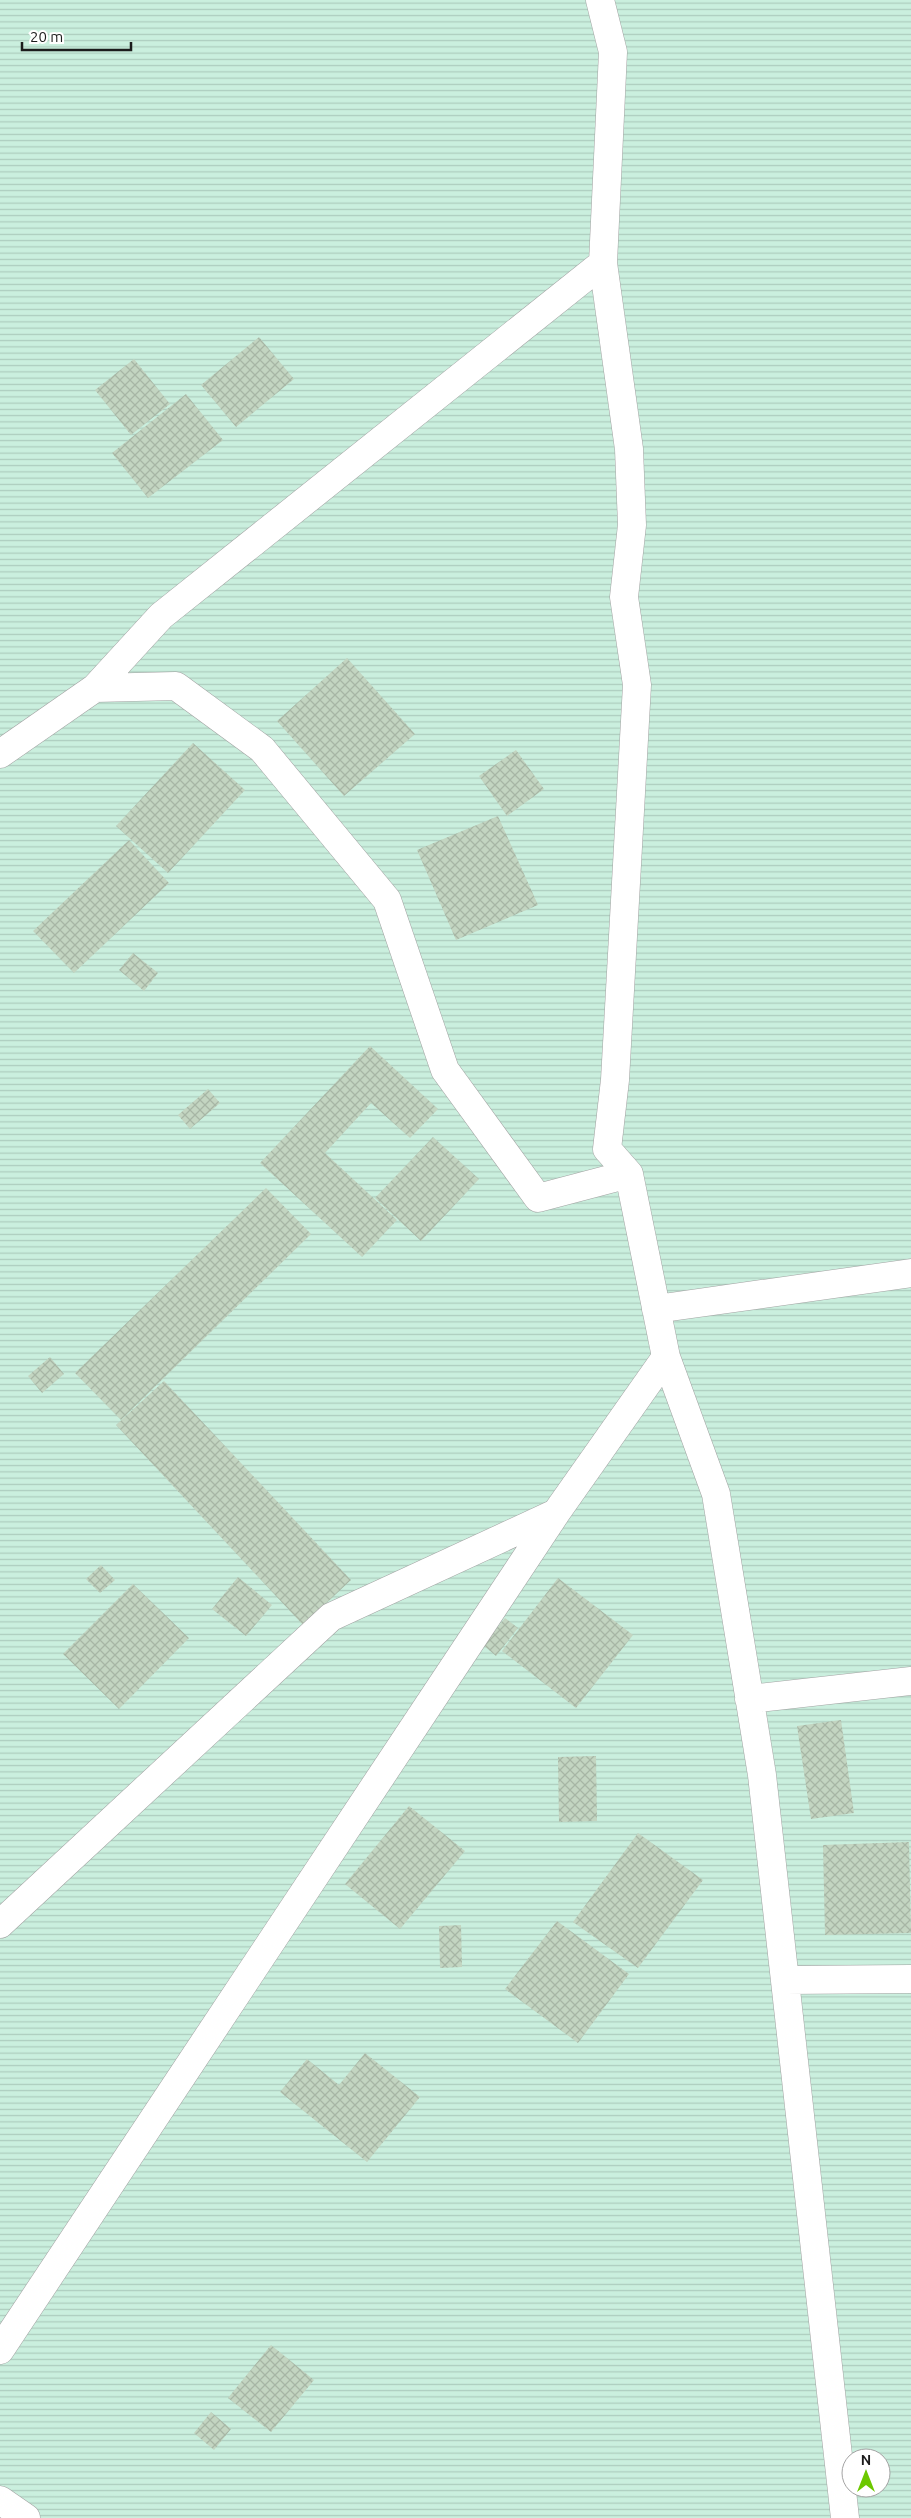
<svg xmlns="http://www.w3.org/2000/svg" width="911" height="2518" font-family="Ubuntu,sans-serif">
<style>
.farmland{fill:url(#farmland-rules);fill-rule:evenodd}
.building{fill:url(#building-cross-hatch)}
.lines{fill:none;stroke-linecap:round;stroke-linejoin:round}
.street-casing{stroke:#a3a3a3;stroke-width:29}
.street{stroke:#fff;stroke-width:28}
</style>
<defs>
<pattern id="farmland-rules" width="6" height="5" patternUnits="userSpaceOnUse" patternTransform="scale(1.25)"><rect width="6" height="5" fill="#caefde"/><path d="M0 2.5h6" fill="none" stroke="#adccbe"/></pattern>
<pattern id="building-cross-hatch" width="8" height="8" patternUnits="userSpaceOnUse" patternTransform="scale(1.25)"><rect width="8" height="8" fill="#c3d5c1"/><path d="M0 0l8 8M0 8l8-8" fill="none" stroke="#a7b6a5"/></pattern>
</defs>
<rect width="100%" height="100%" fill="#e1eee2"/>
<path class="farmland" d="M 0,0 L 911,0 L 911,2518 L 0,2518 ZM 851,2458 L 881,2458 L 881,2488 L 851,2488 Z"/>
<path class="building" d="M 259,337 L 294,379 L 236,427 L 201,385 Z
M 134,359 L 170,404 L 131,435 L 95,390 Z
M 186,394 L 223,440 L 148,498 L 112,453 Z
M 347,658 L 415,734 L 344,796 L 277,721 Z
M 193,743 L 245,790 L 168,873 L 116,826 Z
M 516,750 L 544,789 L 507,816 L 479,776 Z
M 498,816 L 538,905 L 456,940 L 417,850 Z
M 129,840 L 169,883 L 74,973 L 33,931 Z
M 133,953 L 158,973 L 144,991 L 119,970 Z
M 370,1046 L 438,1109 L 410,1138 L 371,1103 L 325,1153 L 397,1220 L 362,1257 L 260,1163 Z
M 208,1089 L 220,1103 L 190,1129 L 178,1115 Z
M 433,1137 L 479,1179 L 421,1241 L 375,1198 Z
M 266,1188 L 311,1234 L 121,1420 L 75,1373 Z
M 50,1357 L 64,1374 L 42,1393 L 28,1376 Z
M 164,1381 L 351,1580 L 303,1625 L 116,1425 Z
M 101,1565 L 115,1580 L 100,1593 L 86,1579 Z
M 238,1577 L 272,1605 L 246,1636 L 212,1609 Z
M 558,1578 L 633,1635 L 576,1708 L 502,1651 Z
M 133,1584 L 189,1638 L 119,1709 L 63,1654 Z
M 505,1618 L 518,1628 L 496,1656 L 483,1645 Z
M 841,1720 L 854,1813 L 811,1819 L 797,1726 Z
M 596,1756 L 597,1821 L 559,1822 L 558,1757 Z
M 409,1806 L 465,1851 L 400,1929 L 345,1884 Z
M 638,1833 L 703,1880 L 638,1968 L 573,1922 Z
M 909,1842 L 911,1933 L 825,1935 L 823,1845 Z
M 557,1921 L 629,1974 L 578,2043 L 505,1989 Z
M 461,1925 L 462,1967 L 440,1968 L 439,1926 Z
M 365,2053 L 420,2097 L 367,2162 L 280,2092 L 307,2059 L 339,2085 Z
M 271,2345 L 314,2380 L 271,2432 L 228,2398 Z
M 211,2412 L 231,2429 L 214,2450 L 194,2433 Z"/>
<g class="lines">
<g class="street-casing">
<path id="street" d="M 95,688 L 176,686 L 262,749 L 387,900 L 445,1070 L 538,1198 L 629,1174
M 0,754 L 95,688 L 161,616 L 603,263
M 656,1309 L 911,1273
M 666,1357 L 716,1494 L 762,1775 L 845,2518
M 749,1699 L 911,1681
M 0,1924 L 331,1617 L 556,1513 L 666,1357 L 629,1174 L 607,1149 L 615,1080 L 637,685 L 624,597 L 632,525 L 629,449 L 603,263 L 613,52 L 600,0
M 785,1980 L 911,1979
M 0,2350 L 556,1513
M 0,2500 L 26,2518"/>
</g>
<use href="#street" class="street"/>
</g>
<g transform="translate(866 2473)"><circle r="24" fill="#ffffff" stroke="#a4a4a4"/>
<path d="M0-4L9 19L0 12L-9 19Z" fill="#6cc800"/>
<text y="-8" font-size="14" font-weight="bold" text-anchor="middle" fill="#1c1c1c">N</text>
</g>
<path d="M22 42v8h109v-8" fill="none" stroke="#1c1c1c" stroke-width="2.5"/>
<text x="30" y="42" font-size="15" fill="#1c1c1c" stroke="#ffffff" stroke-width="4" paint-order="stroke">20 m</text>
</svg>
